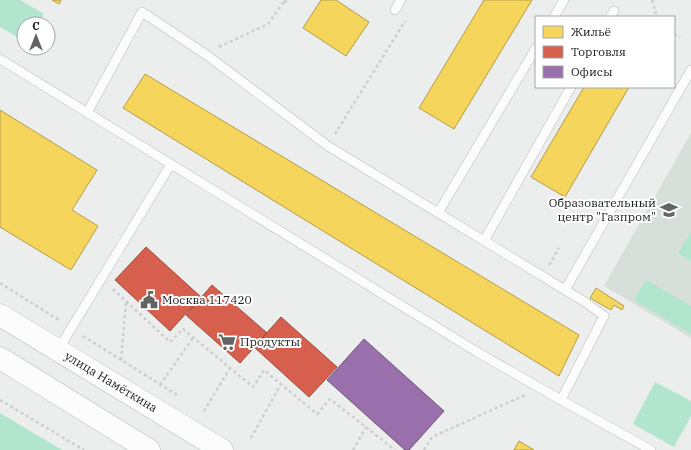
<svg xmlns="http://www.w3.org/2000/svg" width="691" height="450" font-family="'IBM Plex Serif',serif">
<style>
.built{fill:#d7dfdb}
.green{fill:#b1e5cd}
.homes{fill:#f6d55c;stroke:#b39d48}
.shops{fill:#d6604d;stroke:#9d4b3d}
.offices{fill:#9970ab;stroke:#72567f}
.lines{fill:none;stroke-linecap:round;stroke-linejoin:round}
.service-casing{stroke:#b9bbba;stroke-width:10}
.secondary-casing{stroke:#b9bbba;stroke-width:23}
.path{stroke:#cdcece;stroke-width:2.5;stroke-dasharray:3 3;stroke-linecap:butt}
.service{stroke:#fcfcfc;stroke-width:9}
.secondary{stroke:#fcfcfc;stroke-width:22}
.labels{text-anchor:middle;stroke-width:4;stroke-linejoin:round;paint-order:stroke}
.poi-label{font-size:12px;fill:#181a19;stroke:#fff;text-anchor:start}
.street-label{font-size:12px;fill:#181a19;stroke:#fff}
</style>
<rect width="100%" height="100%" fill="#ebeeec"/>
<path class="built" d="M 691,133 L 691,338 L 604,286 Z"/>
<path class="green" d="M 0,0 L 20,0 L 44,14 L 38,24 L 24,24 L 24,41 L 0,27 Z
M 691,232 L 691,261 L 678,253 Z
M 646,280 L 691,306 L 691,334 L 634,300 Z
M 655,382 L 691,401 L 691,416 L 674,447 L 633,424 Z
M 0,413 L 62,450 L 0,450 Z"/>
<path class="homes" d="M 52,0 L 61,0 L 59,4 Z
M 321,0 L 336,0 L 369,22 L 346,56 L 303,28 Z
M 484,0 L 532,0 L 454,129 L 419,108 Z
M 145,74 L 579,335 L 559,376 L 123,108 Z
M 584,87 L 629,87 L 565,197 L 531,177 Z
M 0,110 L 97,170 L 72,210 L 98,226 L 71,270 L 0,227 Z
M 596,288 L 624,306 L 622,310 L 614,305 L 611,310 L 590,298 Z
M 519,441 L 534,450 L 514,450 Z"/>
<path class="shops" d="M 146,247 L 201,297 L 170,331 L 115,280 Z
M 212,285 L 267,333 L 240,363 L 186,315 Z
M 281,317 L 337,367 L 309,397 L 254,347 Z"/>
<path class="offices" d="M 364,339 L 444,411 L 409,450 L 405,450 L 327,380 Z"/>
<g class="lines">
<g class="service-casing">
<path id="service" d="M 395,10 L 401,0
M 554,17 L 564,0
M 610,17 L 614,11
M 0,59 L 477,352 L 561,400 L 604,316 L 585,302 L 328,146 L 208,56 L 142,12 L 87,113
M 438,213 L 536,48
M 484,241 L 571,87
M 565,290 L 691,70
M 58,350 L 171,164
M 561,400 L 651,450"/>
</g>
<g class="secondary-casing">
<path id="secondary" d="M 0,315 L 222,450
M 0,358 L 149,450"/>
</g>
<path class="path" d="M 652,0 L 657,17
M 284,2 L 290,0
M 674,34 L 680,37
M 219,47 L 268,24 L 285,0
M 335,134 L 405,21
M 549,265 L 559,248
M 0,283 L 59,320
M 113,289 L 170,342 L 183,329 L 253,387 L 264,370 L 317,414 L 330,399 L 395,450
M 83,336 L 177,395
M 121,360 L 126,303
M 160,385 L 193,338
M 0,400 L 84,450
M 204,411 L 230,368
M 251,438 L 281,384
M 353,450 L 366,427
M 424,450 L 432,437 L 525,395"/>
<use href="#service" class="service"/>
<use href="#secondary" class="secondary"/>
</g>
<defs>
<g id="school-bare" transform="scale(1.38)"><path d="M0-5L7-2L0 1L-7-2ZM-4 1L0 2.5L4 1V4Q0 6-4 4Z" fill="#626463" stroke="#fff" stroke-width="2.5" paint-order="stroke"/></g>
<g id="civic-bare" transform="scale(1.38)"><path d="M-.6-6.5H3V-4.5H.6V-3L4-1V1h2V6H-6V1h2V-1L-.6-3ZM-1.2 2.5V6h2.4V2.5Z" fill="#626463" stroke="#fff" stroke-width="2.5" paint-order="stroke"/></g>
<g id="supermarket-bare" transform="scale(1.38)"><path d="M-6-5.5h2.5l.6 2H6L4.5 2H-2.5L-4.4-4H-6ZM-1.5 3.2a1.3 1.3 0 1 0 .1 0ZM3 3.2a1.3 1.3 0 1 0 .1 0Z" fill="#626463" stroke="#fff" stroke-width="2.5" paint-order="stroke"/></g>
</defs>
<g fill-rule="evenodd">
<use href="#school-bare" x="669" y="210"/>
<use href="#civic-bare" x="149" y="300"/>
<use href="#supermarket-bare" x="227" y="342"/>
</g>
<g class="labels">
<g class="poi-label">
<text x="656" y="207" text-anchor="end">Образовательный<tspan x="656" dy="14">центр "Газпром"</tspan></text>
<text x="162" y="304">Москва 117420</text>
<text x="240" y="346">Продукты</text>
</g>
<g class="street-label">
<text transform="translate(111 382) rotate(31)" y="4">улица Намёткина</text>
</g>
</g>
<rect x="535" y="16" width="140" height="72" fill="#ffffff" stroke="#a3a3a3"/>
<rect x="543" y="26" width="20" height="12" fill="#f6d55c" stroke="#a3a3a3"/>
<text x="571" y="36" font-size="12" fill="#181a19">Жильё</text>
<rect x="543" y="46" width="20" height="12" fill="#d6604d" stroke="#a3a3a3"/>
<text x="571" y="56" font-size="12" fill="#181a19">Торговля</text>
<rect x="543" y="66" width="20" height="12" fill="#9970ab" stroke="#a3a3a3"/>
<text x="571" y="76" font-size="12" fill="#181a19">Офисы</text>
<g transform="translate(36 36)"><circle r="19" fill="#ffffff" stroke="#a3a3a3"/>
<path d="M0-3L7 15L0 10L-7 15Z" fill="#626463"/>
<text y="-6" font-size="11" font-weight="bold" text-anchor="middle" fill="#181a19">С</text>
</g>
</svg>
